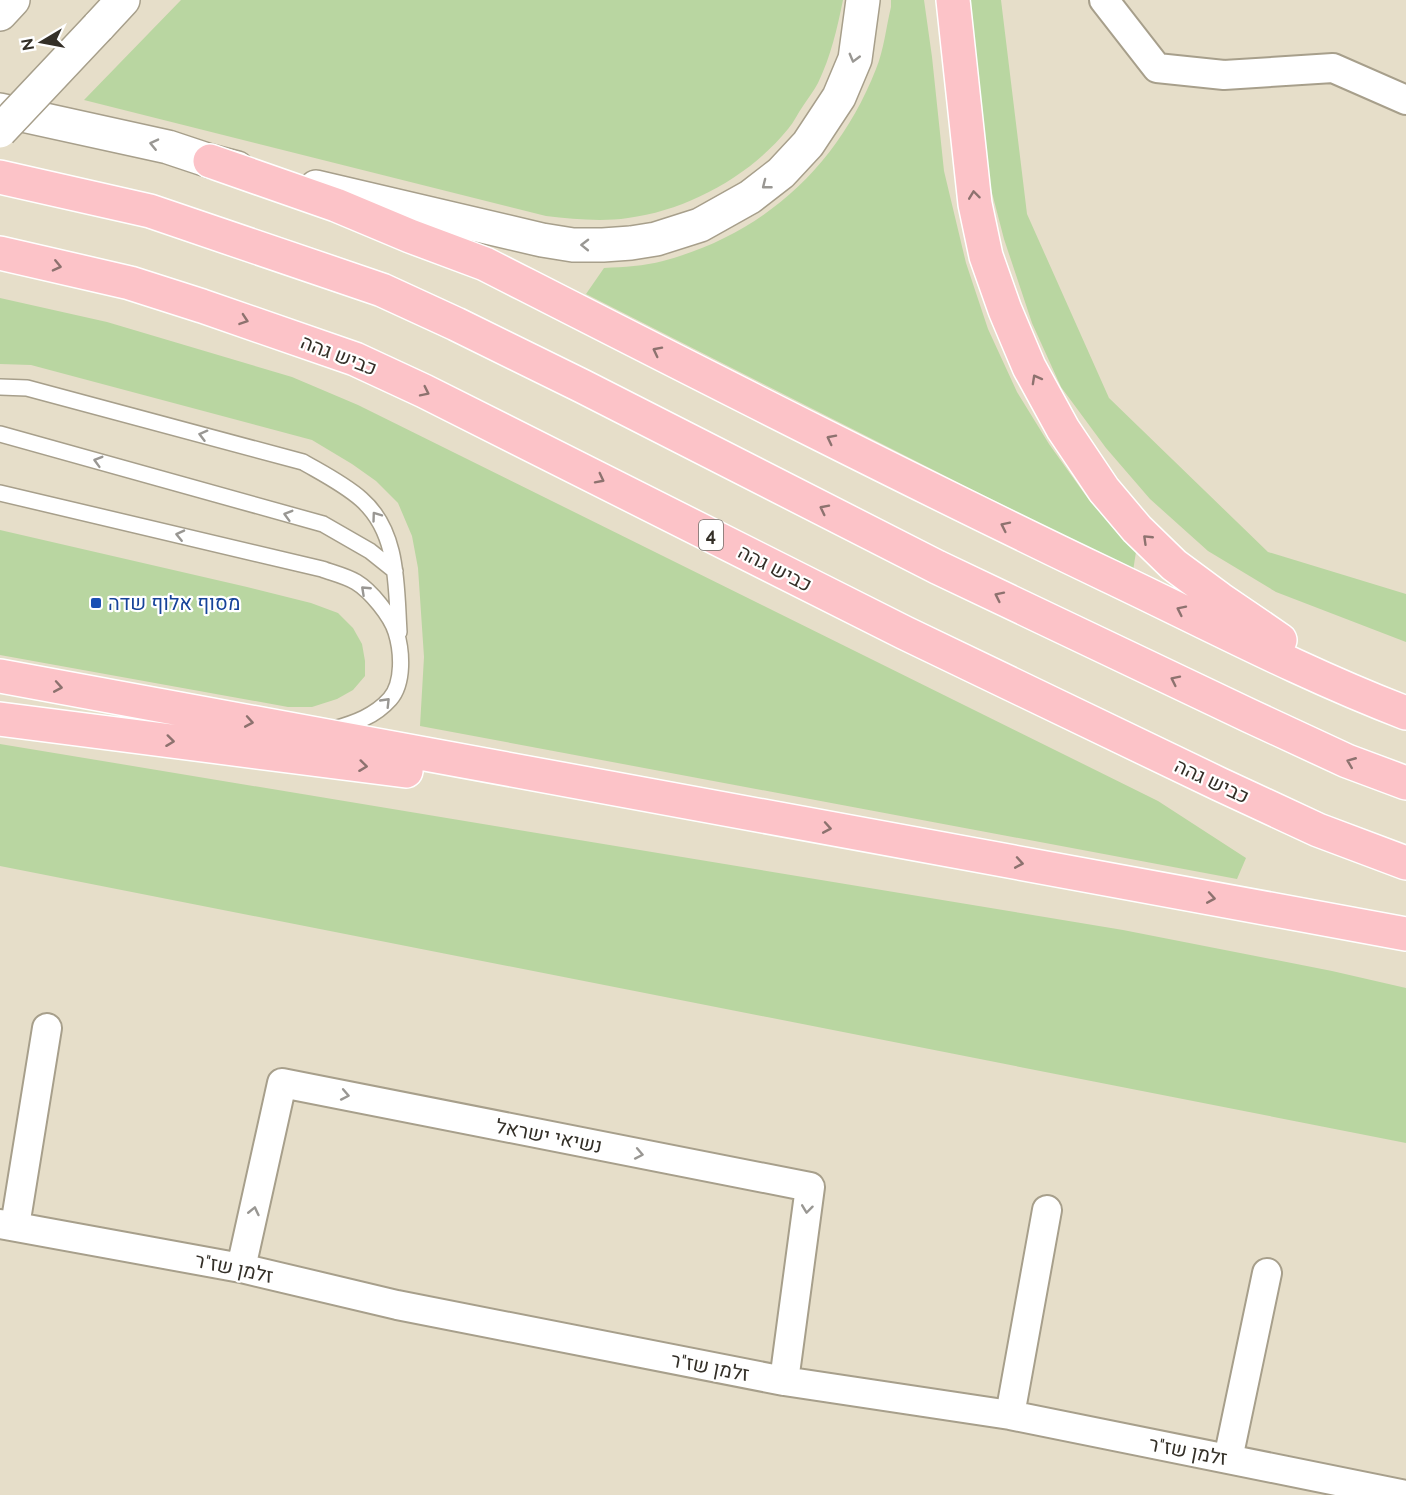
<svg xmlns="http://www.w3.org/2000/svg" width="1406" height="1495" font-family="Raleway,Heebo,sans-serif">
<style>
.green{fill:#b9d6a1}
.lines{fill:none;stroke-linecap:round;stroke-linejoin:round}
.service-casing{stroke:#a79f8b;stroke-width:18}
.minor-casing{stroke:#a79f8b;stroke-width:32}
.secondary-casing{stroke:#a79f8b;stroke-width:36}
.trunk-casing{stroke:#fff;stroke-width:36}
.service{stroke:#fff;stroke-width:15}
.minor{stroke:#fff;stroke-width:28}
.secondary{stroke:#fff;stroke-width:33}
.trunk{stroke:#fcc3c8;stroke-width:33}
.secondary-bridge-casing{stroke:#a79f8b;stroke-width:36;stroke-linecap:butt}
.secondary-bridge{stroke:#fff;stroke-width:33}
.oneway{stroke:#999793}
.oneway2{stroke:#8d726f}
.transit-dot{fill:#1a4fb4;stroke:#fff;stroke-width:2}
.labels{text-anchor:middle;stroke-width:4.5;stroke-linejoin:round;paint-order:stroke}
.shield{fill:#fff;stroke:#706d68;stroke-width:1.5}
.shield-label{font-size:18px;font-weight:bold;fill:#332f27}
.street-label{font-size:20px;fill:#332f27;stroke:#fff}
.transit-label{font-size:20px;fill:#164399;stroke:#fff;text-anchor:start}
</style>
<rect width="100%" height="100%" fill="#e6dec9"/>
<path class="green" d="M 181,0 L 843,0 C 837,29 831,56 818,83 C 814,91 808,98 803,106 C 798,113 794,122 788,129 C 750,176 688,210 628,218 C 601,222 573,219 546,216 L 84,100 Z
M 891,0 L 924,0 L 932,57 L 944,171 L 966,263 L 988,329 L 1017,392 L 1049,444 L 1089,500 L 1136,552 L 1133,571 L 586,294 L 604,268 C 624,267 644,266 663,261 C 764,234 838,166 876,69 C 884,50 886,27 891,7 Z
M 967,0 L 1001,0 L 1027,214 L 1109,398 L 1268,552 L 1406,594 L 1406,642 L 1276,592 L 1208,551 L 1150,499 L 1106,448 L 1061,387 L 1032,323 L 1004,239 L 984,162 Z
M 0,298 L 107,322 L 292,377 L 358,405 L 1158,801 L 1246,858 L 1237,879 L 420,726 L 424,657 L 418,568 L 412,536 L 398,503 L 376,481 L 352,464 L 312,440 L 31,365 L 0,364 Z
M 0,530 L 247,587 L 311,603 L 338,613 L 353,628 L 362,644 L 365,661 L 365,676 L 353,690 L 337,699 L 312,707 L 288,707 L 0,655 Z
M 0,744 L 1123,930 L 1332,971 L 1406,988 L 1406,1143 L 0,866 Z"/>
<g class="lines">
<g class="service-casing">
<path id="service" d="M 0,387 L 27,388 L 303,462 C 322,473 344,484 361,499 C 399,532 396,586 399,632
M 0,434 L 323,524 L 370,551 L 395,571
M 0,493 L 322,569 C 333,573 346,576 356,582 C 371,591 391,616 396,632 C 402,651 404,683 390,699 C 375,716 355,723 334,729"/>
</g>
<g class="minor-casing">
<path id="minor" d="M 1104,0 L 1157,68 L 1224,75 L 1333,68 L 1406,100
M 0,1224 L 241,1268 L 397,1305 L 784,1381 L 1010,1415 L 1406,1495
M 15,1226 L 47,1028
M 241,1268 L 282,1083 L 810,1187 L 784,1381
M 1010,1415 L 1047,1210
M 1228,1459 L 1267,1273"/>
</g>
<g class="secondary-casing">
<path id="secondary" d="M 0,14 L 13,0
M 98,27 L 123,0
M 0,110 L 168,147 L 210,161 L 237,168
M 316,187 L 542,240 L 573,245 L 603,245 L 631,243 L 656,239 L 700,225 L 750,197 L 781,173 L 808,144 L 839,97 L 855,59 L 863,0"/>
</g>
<g class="trunk-casing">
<path id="trunk" d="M 953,0 L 975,204 L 986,256 L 1005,310 L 1029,367 L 1063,429 L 1104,490 L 1137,529 L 1174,565 L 1220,599 L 1280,640
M 210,161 L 336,205 L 410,236 L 485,264 C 691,369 898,475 1107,575 C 1206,622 1304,674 1406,713
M 0,177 L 150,211 L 382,290 L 456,324 L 582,386 L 937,567 L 1250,716 L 1347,761 L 1406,783
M 0,253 L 130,283 L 202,306 L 355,359 L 424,391 L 905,633 L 1219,784 L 1318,830 L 1406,863
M 0,676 L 1406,934
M 0,719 L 406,771"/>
</g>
<use href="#service" class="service"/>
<use href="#minor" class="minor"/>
<use href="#secondary" class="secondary"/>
<use href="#trunk" class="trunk"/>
<g class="secondary-bridge-casing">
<path id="secondary-bridge" d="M 0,131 L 98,27"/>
</g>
<use href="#secondary-bridge" class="secondary-bridge"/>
</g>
<defs><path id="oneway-chevron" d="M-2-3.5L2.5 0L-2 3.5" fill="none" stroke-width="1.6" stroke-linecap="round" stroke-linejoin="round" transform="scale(1.5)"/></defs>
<g class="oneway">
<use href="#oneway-chevron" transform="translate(854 58) rotate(105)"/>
<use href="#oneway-chevron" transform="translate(154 144) rotate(-167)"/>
<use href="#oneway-chevron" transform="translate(766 185) rotate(142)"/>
<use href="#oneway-chevron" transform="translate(585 245) rotate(-179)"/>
<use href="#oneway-chevron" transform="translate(203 435) rotate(-165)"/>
<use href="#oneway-chevron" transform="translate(98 461) rotate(-164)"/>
<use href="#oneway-chevron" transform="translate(288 515) rotate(-164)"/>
<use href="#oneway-chevron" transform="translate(376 516) rotate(-126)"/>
<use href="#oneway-chevron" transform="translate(180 535) rotate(-167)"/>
<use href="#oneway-chevron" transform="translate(365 590) rotate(-137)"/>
<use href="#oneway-chevron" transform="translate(386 702) rotate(-46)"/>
<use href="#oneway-chevron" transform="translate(345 1095) rotate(11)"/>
<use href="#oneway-chevron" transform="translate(639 1154) rotate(11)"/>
<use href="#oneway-chevron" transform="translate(807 1209) rotate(97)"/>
<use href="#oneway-chevron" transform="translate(254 1211) rotate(-77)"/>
</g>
<g class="oneway2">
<use href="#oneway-chevron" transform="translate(974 195) rotate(-97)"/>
<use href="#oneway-chevron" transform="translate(57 266) rotate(13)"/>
<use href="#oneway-chevron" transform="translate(244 320) rotate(19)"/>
<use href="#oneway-chevron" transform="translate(657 351) rotate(-153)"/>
<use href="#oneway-chevron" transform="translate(1036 379) rotate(-119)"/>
<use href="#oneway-chevron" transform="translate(425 392) rotate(26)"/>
<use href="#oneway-chevron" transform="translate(831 439) rotate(-153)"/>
<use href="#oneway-chevron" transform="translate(600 479) rotate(27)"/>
<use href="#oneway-chevron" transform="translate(824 509) rotate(-153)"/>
<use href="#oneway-chevron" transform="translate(1005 526) rotate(-154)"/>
<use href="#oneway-chevron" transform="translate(1147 539) rotate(-136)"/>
<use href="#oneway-chevron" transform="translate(999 596) rotate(-154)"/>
<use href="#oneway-chevron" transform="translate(1181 610) rotate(-154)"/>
<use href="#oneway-chevron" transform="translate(1175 680) rotate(-154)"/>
<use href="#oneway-chevron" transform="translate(58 687) rotate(10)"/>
<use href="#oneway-chevron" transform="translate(249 722) rotate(10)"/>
<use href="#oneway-chevron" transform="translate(170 741) rotate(7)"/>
<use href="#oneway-chevron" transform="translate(1351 762) rotate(-158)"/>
<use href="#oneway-chevron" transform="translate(363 766) rotate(7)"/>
<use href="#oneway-chevron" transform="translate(827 828) rotate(10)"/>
<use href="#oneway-chevron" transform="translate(1019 863) rotate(10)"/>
<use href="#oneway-chevron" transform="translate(1211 898) rotate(10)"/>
</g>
<rect class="transit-dot" x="90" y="597" width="12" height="12" rx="3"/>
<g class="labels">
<rect class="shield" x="699" y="520" width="24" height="30" rx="4.5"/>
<g class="shield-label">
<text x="711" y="541">4</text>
</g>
<g class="street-label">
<text transform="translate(339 355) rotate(21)" y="7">כביש גהה</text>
<text transform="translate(775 568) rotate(27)" y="7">כביש גהה</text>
<text transform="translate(1212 781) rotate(25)" y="7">כביש גהה</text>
<text transform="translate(549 1136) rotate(11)" y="7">נשיאי ישראל</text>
<text transform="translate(234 1268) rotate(12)" y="7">זלמן שז"ר</text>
<text transform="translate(710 1367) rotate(11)" y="7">זלמן שז"ר</text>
<text transform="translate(1188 1451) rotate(11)" y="7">זלמן שז"ר</text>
</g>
<g class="transit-label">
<text x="108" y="610">מסוף אלוף שדה</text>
</g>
</g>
<g transform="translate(42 42) rotate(260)" stroke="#ffffff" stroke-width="4.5" paint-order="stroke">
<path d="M0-4.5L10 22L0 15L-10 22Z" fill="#332f27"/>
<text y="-9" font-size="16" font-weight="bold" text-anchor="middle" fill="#332f27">N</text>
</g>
</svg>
